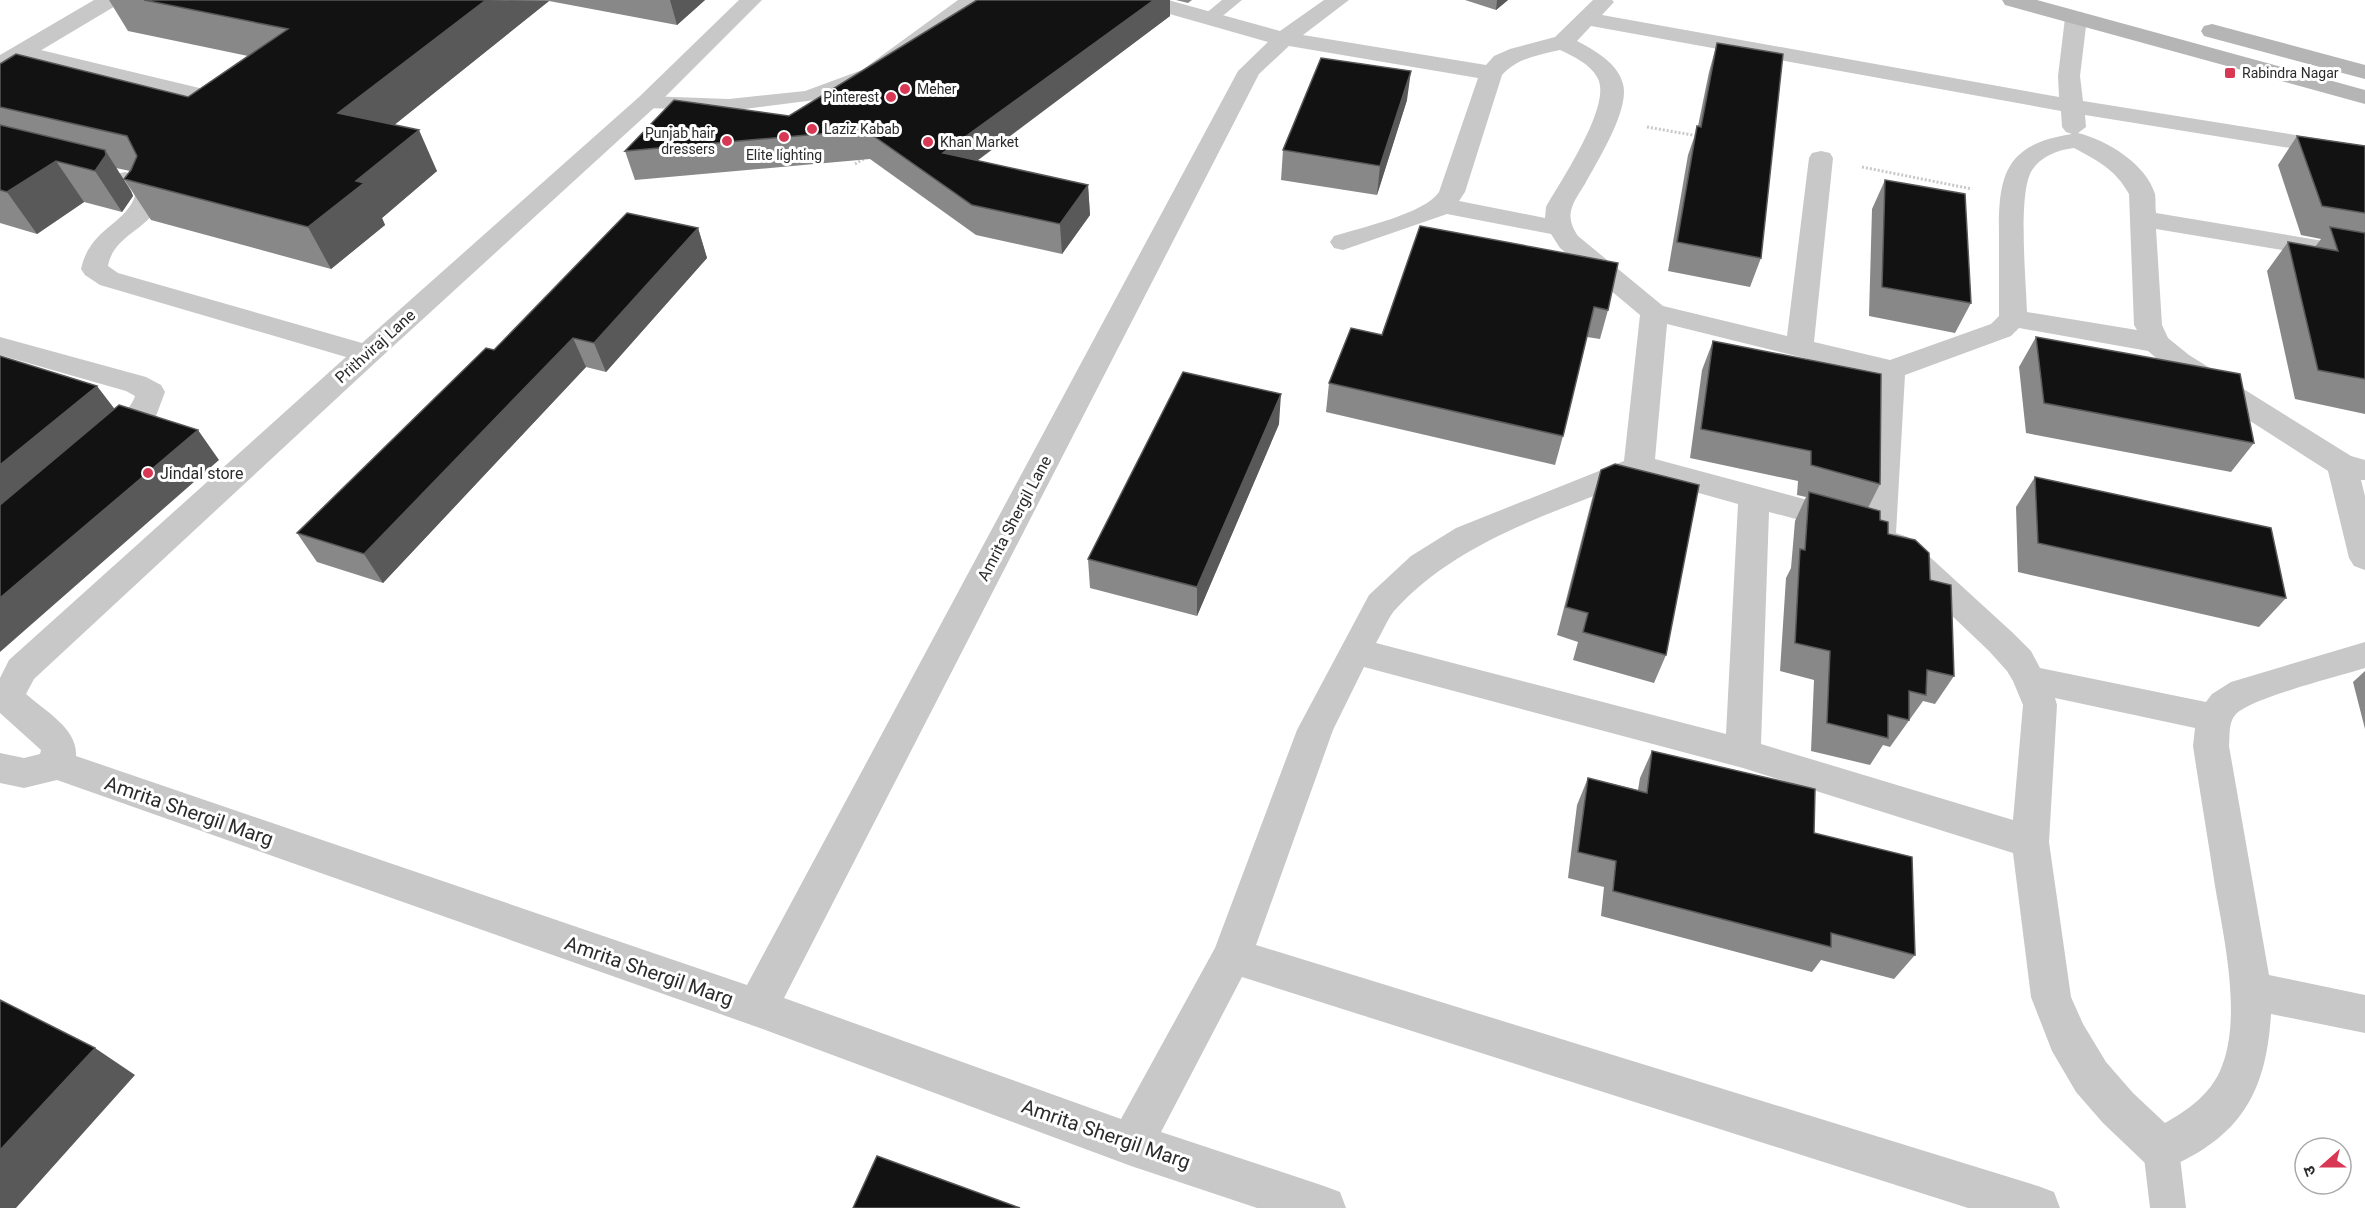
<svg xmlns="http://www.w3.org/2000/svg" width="2365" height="1208" font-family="Roboto,'Noto Sans Devanagari',sans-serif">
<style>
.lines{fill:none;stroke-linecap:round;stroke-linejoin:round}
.path{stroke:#c8c8c8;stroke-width:3;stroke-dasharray:2 2;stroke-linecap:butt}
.lane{fill:#c8c8c8;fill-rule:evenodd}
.street{fill:#c8c8c8;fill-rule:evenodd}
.secondary{fill:#b5b5b5;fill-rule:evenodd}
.wall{fill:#888}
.shaded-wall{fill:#595959}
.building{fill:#121212;stroke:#595959;stroke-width:1.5}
.poi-dot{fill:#d83854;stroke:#fff;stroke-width:2}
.labels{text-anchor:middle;stroke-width:6;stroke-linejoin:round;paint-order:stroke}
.far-poi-label{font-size:14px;fill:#2b2b2b;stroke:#fff;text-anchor:start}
.street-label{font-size:16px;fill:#2b2b2b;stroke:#fff}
.poi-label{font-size:16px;fill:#2b2b2b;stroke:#fff;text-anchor:start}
.near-street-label{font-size:20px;fill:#2b2b2b;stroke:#fff}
</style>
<rect width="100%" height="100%" fill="#fff"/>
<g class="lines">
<path class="path" d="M 1647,127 L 1698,136
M 855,164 L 865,158
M 1862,167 L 1972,189"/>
<path class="lane" d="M 958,0 L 978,0 L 876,78 L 815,100 L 729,111 L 647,108 L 640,106 L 637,102 L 640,98 L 647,96 L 729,99 L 805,91 L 862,70 Z
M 1222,0 L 1242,0 L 1214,23 L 1202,23 L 1199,19 Z
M 24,46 L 237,97 L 240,101 L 237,105 L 230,107 L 18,55 L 15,51 L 18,47 Z
M 2161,1131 L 2174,1136 L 2179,1149 L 2186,1208 L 2150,1208 L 2143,1149 L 2148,1136 Z"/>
<path class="street" d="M 94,0 L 120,0 L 117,5 L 8,70 L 0,72 L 0,55 Z
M 739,0 L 762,0 L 655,107 L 377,361 L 34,679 L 26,694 C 45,711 78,729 76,756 L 747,985 L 1238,71 L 1268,42 L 1138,5 L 1135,0 L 1168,0 L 1280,31 L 1324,0 L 1349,0 L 1303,35 L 1486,65 L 1494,56 L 1510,49 L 1555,37 L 1593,0 L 1612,0 L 1614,2 L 1602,15 L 2059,97 L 2058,76 L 2065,18 L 2068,13 L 2076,12 L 2084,13 L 2087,18 L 2080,76 L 2083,101 L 2365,146 L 2365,160 L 2085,115 L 2086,127 L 2078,133 C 2107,140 2146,164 2155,194 C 2156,200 2155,207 2156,213 L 2365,248 L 2365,264 L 2156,229 L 2162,325 L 2168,338 L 2189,355 L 2351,456 L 2365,460 L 2365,480 L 2361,480 L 2365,496 L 2365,570 L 2354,566 L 2349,558 L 2328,471 L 2169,369 L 2148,351 L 2019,328 L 2011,336 L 1905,375 L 1896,533 L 1908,537 L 2013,633 L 2031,651 L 2040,668 L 2206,702 L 2212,694 L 2231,682 L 2365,642 L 2365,668 C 2337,677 2254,697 2236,714 C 2228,722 2230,736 2229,746 L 2269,975 L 2365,995 L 2365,1033 L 2271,1014 C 2266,1097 2238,1139 2161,1171 L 2146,1164 L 2103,1123 L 2076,1092 L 2052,1051 L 2031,997 L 2013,853 L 1743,768 L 1364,667 L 1333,730 L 1256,945 L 2038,1186 L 2054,1192 L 2060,1208 L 1968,1208 L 1242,977 L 1161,1132 L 1324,1186 L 1340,1192 L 1346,1208 L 1257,1208 L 1131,1166 L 757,1027 L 57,780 L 24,788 L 0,783 L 0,753 L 24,758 L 40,754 L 41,750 L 0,713 L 0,678 L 9,660 L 346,357 L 100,285 L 85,275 L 81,269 C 90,228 125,225 135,196 L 133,189 L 116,184 L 113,179 L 116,174 L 125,172 L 152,179 L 161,196 C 159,202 157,209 153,214 C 138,233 113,239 108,266 L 118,273 L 362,343 L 639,97 ZM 1591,26 L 2061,111 L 2062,127 L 2066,132 L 2072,134 C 2005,144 1998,175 1999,236 C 1999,263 1999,289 1999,316 L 1991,324 L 1890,360 L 1814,342 L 1833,158 L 1830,153 L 1821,151 L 1812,153 L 1809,158 L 1787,336 L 1663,306 L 1578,236 C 1573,229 1569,220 1571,211 C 1573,201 1581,191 1586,182 C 1598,160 1630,109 1623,84 C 1618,63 1594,50 1577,41 ZM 1289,46 L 1478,78 L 1439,192 C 1426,213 1360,228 1334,236 L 1330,242 L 1334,248 L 1343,250 L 1447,214 L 1551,234 L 1560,248 L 1640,315 L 1624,461 L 1456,528 L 1411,556 L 1369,595 L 1297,730 L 1215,948 L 1121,1119 L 784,998 L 1259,74 ZM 1560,50 C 1573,56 1590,64 1597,77 C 1614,103 1560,182 1546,207 L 1545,218 L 1459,201 L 1465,192 L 1502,75 C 1517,58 1539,55 1560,50 ZM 2074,148 C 2097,160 2116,170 2129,194 L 2134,325 L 2137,330 L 2027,312 C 2026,281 2018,196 2031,172 C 2039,157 2057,150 2074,148 ZM 1667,324 L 1876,376 L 1867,516 L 1655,459 ZM 1642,477 L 1738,504 L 1726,734 L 1376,643 C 1382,633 1387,620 1394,611 C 1459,539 1555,513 1642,477 ZM 1769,512 L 1883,542 L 1881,545 L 1886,553 L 1989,651 L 2007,671 L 2013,681 L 2023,705 L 2013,820 L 1761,744 ZM 2055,698 L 2195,728 L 2193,746 C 2200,793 2208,839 2215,886 C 2224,939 2243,1020 2220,1071 C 2209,1095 2188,1110 2165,1123 L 2133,1093 L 2106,1062 L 2083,1024 L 2071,997 L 2049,842 L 2057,705 Z
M 0,337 L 146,377 L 161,385 L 165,392 L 156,416 L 122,449 L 111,452 L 100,449 L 96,442 C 106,425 129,415 135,396 L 126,391 L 0,355 Z"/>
<path class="secondary" d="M 2002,0 L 2037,0 L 2365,90 L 2365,104 L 2005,5 Z
M 2212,24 L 2365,65 L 2365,79 L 2204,36 L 2201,31 L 2204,26 Z"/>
</g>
<path class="wall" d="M 109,0 L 705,0 L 677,25 L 549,1 L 394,125 L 437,171 L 382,218 L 385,225 L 331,269 L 151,220 L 124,179 L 130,171 L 116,168 L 131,191 L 133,196 L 122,212 L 84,202 L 37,234 L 0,223 L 0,64 L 188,97 L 248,56 L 128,31 Z
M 977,0 L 1170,0 L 1170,16 L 977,161 L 1088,185 L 1090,215 L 1062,254 L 976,235 L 870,159 L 635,180 L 625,151 L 789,116 Z
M 1176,0 L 1192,0 L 1188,3 Z
M 1465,0 L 1508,0 L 1496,10 Z
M 1717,43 L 1761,258 L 1750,287 L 1668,271 L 1688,155 L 1698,126 L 1709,72 Z
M 1407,100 L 1377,195 L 1281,180 L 1283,150 Z
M 2297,136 L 2365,146 L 2365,414 L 2295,399 L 2267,271 L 2288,242 L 2315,247 L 2321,239 L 2301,235 L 2278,165 Z
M 1885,180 L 1971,303 L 1955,333 L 1869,316 L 1872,209 Z
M 1420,226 L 1608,310 L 1600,339 L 1587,337 L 1563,436 L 1555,465 L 1326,412 L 1329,383 L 1382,335 Z
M 698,228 L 707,258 L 606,372 L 586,367 L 383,583 L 317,562 L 297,533 L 494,350 Z
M 2036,337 L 2254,443 L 2231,472 L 2026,433 L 2019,367 Z
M 1713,341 L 1880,484 L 1868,508 L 1880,520 L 1888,534 L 1930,580 L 1954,676 L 1935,704 L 1923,701 L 1890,747 L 1883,745 L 1870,765 L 1811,751 L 1814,680 L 1780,671 L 1786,578 L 1791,568 L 1795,521 L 1806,497 L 1797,495 L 1798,481 L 1690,458 L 1702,370 Z
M 1279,424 L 1197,616 L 1090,588 L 1088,559 Z
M 1601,470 L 1666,655 L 1654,683 L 1573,660 L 1578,642 L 1557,635 L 1592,499 Z
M 2035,477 L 2286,598 L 2259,627 L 2018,572 L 2016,507 Z
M 2365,671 L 2365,729 L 2353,682 Z
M 1652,751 L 1814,833 L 1915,955 L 1894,979 L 1821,960 L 1812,972 L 1601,916 L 1604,887 L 1568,878 L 1577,805 L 1588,778 L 1638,790 L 1640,778 Z"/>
<path class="shaded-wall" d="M 486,0 L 549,1 L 358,154 L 338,113 Z
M 670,0 L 705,0 L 677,25 Z
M 1154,0 L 1170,0 L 1170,16 L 947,183 L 943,153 Z
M 1497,0 L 1508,0 L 1496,10 Z
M 1411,71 L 1407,100 L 1377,195 L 1380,166 Z
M 419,130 L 437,171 L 382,218 L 385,225 L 331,269 L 308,227 L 356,181 Z
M 105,150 L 131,191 L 133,196 L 122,212 L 95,171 Z
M 56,161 L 84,202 L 37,234 L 7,192 Z
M 1088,185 L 1090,215 L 1062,254 L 1060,224 Z
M 698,228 L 707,258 L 606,372 L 594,343 Z
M 573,338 L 586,367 L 383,583 L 364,554 Z
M 97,386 L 120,416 L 0,516 L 0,465 Z
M 1281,394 L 1279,424 L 1197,616 L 1197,587 Z
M 198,430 L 219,460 L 0,652 L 0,598 Z
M 95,1048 L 135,1075 L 16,1208 L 0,1208 L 0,1150 Z"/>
<path class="building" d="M 144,0 L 486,0 L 338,113 L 419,130 L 356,181 L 364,183 L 308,227 L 124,179 L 131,170 L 137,156 L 127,136 L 0,107 L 0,64 L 16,54 L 188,97 L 288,29 Z
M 977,0 L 1154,0 L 943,153 L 1088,185 L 1060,224 L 972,205 L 865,130 L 625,151 L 674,100 L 789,116 Z
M 1717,43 L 1783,54 L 1761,258 L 1677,242 L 1697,126 L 1701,127 Z
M 1321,58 L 1411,71 L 1380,166 L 1283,150 Z
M 0,125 L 105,150 L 106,155 L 95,171 L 56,161 L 7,192 L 0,190 Z
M 2297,136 L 2365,146 L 2365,213 L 2322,206 Z
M 1885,180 L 1965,194 L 1971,303 L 1882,287 Z
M 627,213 L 698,228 L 594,343 L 573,338 L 364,554 L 297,533 L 486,348 L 494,350 Z
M 1420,226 L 1618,263 L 1608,310 L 1594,307 L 1563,436 L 1329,383 L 1351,328 L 1382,335 Z
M 2330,227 L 2365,233 L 2365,379 L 2318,370 L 2288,242 L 2338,251 Z
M 2036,337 L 2240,374 L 2254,443 L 2044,403 Z
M 1713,341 L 1881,374 L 1880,484 L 1811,465 L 1811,451 L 1701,429 Z
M 0,356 L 97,386 L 0,465 Z
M 1183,372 L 1281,394 L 1197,587 L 1088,559 Z
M 119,405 L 198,430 L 0,598 L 0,505 Z
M 1615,464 L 1699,485 L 1666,655 L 1583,632 L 1588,613 L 1566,607 L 1601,470 Z
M 2035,477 L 2271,528 L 2286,598 L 2038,543 Z
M 1809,492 L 1880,511 L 1880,520 L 1888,522 L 1888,534 L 1915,540 L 1929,553 L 1930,580 L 1951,585 L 1954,676 L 1927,670 L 1926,695 L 1909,691 L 1909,720 L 1888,715 L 1888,738 L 1827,723 L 1830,651 L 1795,643 L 1800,549 L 1805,550 Z
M 1652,751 L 1815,789 L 1814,833 L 1912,857 L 1915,955 L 1831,933 L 1831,947 L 1613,891 L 1616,861 L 1578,852 L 1588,778 L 1647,793 Z
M 0,1000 L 95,1048 L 0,1150 Z
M 877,1156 L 1020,1208 L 853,1208 Z"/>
<g class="poi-dot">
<rect x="2224" y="67" width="12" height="12" rx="3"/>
<circle cx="905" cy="89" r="6"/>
<circle cx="891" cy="97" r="6"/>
<circle cx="812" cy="129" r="6"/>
<circle cx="784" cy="137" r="6"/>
<circle cx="727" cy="141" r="6"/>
<circle cx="928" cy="142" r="6"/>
<circle cx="148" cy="473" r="6"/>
</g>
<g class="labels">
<g class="far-poi-label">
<text x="2242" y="78">Rabindra Nagar</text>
<text x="917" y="94">Meher</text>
<text x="879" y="102" text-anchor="end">Pinterest</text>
<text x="824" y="134">Laziz Kabab</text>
<text x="715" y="138" text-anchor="end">Punjab hair<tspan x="715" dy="16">dressers</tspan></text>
<text x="940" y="147">Khan Market</text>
<text x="784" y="160" text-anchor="middle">Elite lighting</text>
</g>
<g class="street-label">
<text transform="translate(375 346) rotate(-42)" y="6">Prithviraj Lane</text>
<text transform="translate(1014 518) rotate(-62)" y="6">Amrita Shergil Lane</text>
</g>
<g class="poi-label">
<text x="160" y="479">Jindal store</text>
</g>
<g class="near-street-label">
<text transform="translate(189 811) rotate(19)" y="7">Amrita Shergil Marg</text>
<text transform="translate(649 971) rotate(19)" y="7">Amrita Shergil Marg</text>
<text transform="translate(1106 1134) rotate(19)" y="7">Amrita Shergil Marg</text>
</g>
</g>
<g transform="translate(2323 1166) rotate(249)"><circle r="28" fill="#ffffff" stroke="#aaaaaa" stroke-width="1.5"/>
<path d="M0-4.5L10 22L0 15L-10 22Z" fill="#d83854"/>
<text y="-9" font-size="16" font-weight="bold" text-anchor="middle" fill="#2b2b2b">उ</text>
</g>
</svg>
